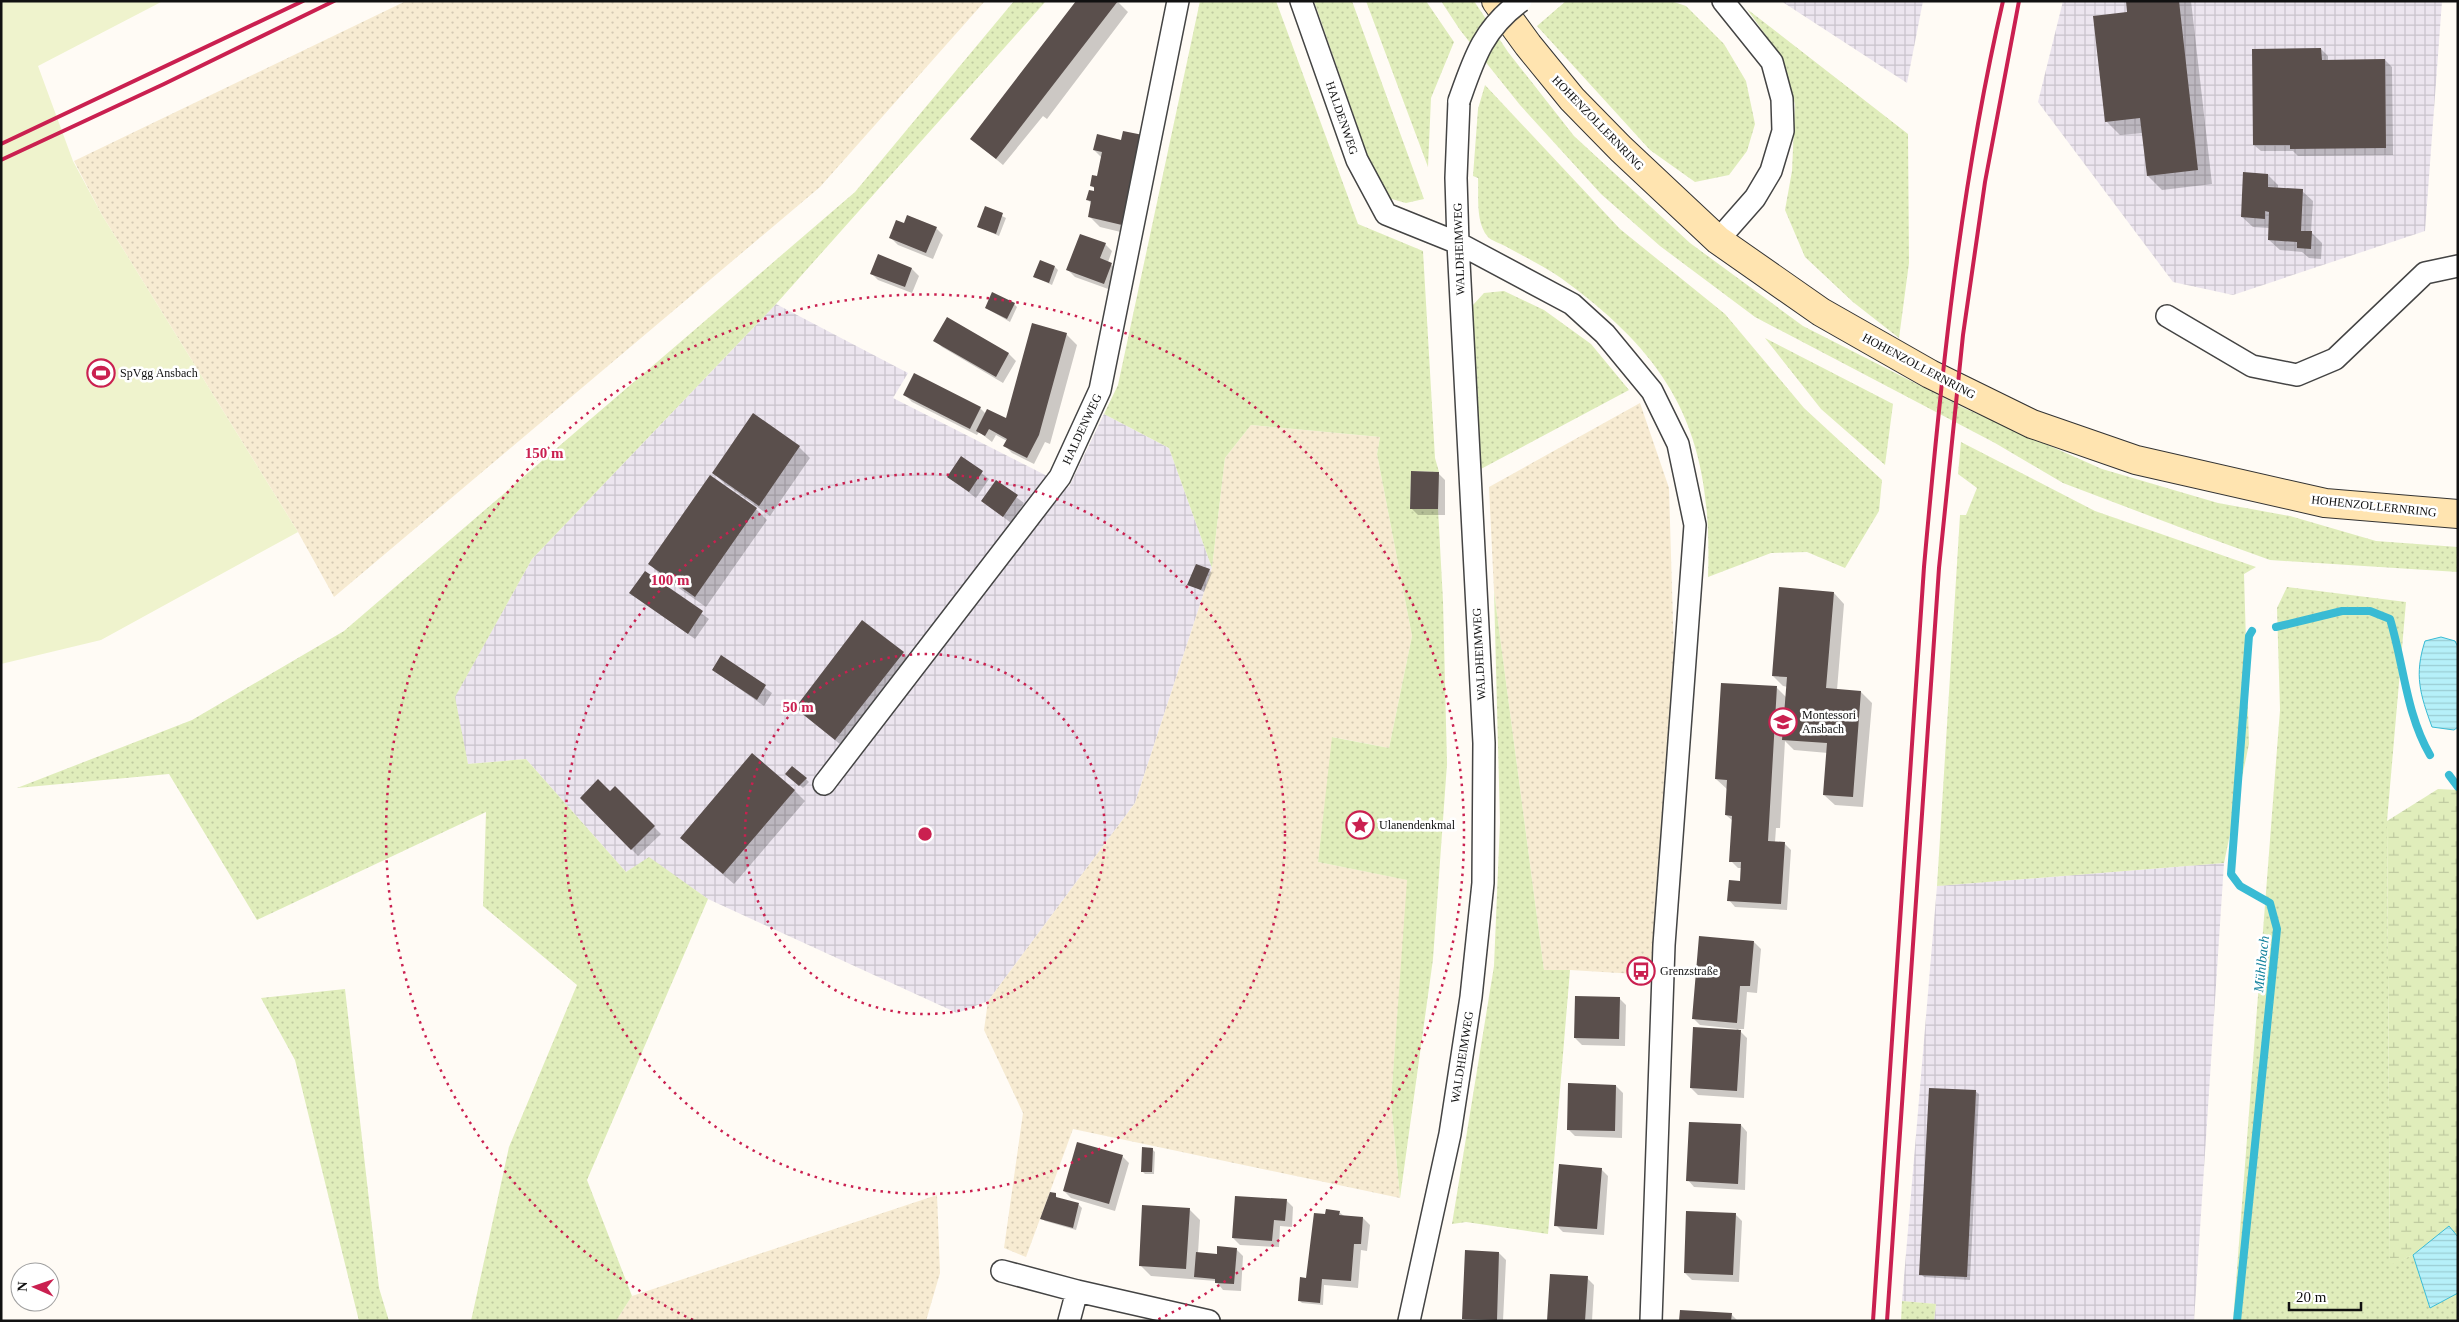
<svg xmlns="http://www.w3.org/2000/svg" width="2459" height="1322" font-family="'Times New Roman',serif">
<style>
.industrial{fill:url(#industrial-grid)}
.farmland{fill:url(#farmland-dots)}
.grass{fill:url(#grass-dots)}
.wetland{fill:url(#wetland-marsh)}
.pitch{fill:#eff3cd}
.water{fill:url(#water-rules);stroke:#39bbd4}
.shadow{fill:#0003}
.lines{fill:none;stroke-linecap:round;stroke-linejoin:round}
.stream{stroke:#39bbd4;stroke-width:8}
.building{fill:#5a4f4c}
.minor-casing{stroke:#444;stroke-width:24}
.secondary-casing{stroke:#333;stroke-width:30}
.minor{stroke:#fff;stroke-width:21}
.secondary{stroke:#ffe4b0;stroke-width:28}
.rail{stroke:#ca2050;stroke-width:4}
.minor-bridge-casing{stroke:#444;stroke-width:24;stroke-linecap:butt}
.minor-bridge{stroke:#fff;stroke-width:21}
.ring{fill:none;stroke:#ca2050;stroke-width:2.5;stroke-dasharray:2.5 5}
.labels{text-anchor:middle;stroke-width:5;stroke-linejoin:round;paint-order:stroke}
.street-label{font-size:12px;fill:#111;stroke:#fff}
.poi-label{font-size:12px;fill:#111;stroke:#fff;text-anchor:start}
.water-label{font-size:14px;font-style:italic;fill:#11809c;stroke:#fff}
.centre{fill:#ca2050;stroke:#fff;stroke-width:2.5}
.ring-label{font-size:15px;text-anchor:middle;font-weight:bold;fill:#ca2050;stroke:#fff;stroke-width:5;stroke-linejoin:round;paint-order:stroke}
</style>
<defs>
<pattern id="industrial-grid" width="8" height="8" patternUnits="userSpaceOnUse" patternTransform="scale(1.25)"><rect width="8" height="8" fill="#ece5ef"/><path d="M0 4h8M4 0v8" fill="none" stroke="#c9c3cc"/></pattern>
<pattern id="farmland-dots" width="8" height="8" patternUnits="userSpaceOnUse" patternTransform="scale(1.25)"><rect width="8" height="8" fill="#f7ebd2"/><path d="M2 2h.1M6 6h.1" fill="none" stroke="#d3c8b3" stroke-width="1.8" stroke-linecap="round"/></pattern>
<pattern id="grass-dots" width="8" height="8" patternUnits="userSpaceOnUse" patternTransform="scale(1.25)"><rect width="8" height="8" fill="#e0edbb"/><path d="M2 2h.1M6 6h.1" fill="none" stroke="#bfcaa0" stroke-width="1.8" stroke-linecap="round"/></pattern>
<pattern id="wetland-marsh" width="20" height="14" patternUnits="userSpaceOnUse" patternTransform="scale(1.25)"><rect width="20" height="14" fill="#e0edbb"/><path d="M1 5h8M5 5V1M11 12h8M15 12V8" fill="none" stroke="#bfcaa0"/></pattern>
<pattern id="water-rules" width="6" height="5" patternUnits="userSpaceOnUse" patternTransform="scale(1.25)"><rect width="6" height="5" fill="#b6f0f9"/><path d="M0 2.5h6" fill="none" stroke="#9bcdd4"/></pattern>
</defs>
<rect width="100%" height="100%" fill="#fffbf5"/>
<path class="industrial" d="M 1781,1 L 1923,1 L 1907,83 Z
M 2063,1 L 2442,1 L 2425,231 L 2233,295 L 2173,282 L 2038,102 Z
M 776,304 L 908,373 L 893,398 L 1069,487 L 1104,414 L 1169,448 L 1212,568 L 1135,803 L 988,1001 L 957,1013 L 708,899 L 649,858 L 626,872 L 526,759 L 468,764 L 454,698 L 532,559 Z
M 2224,863 L 2194,1321 L 1934,1321 L 1936,1304 L 1902,1301 L 1937,886 Z"/>
<path class="farmland" d="M 406,1 L 985,1 L 820,187 L 334,597 L 298,532 L 102,215 L 74,161 Z
M 1640,403 L 1669,488 L 1674,657 L 1652,975 L 1570,970 L 1544,970 L 1494,591 L 1489,487 Z
M 1251,425 L 1380,437 L 1377,454 L 1412,636 L 1389,748 L 1333,737 L 1318,862 L 1408,880 L 1391,1101 L 1400,1198 L 1073,1129 L 1026,1257 L 1004,1248 L 1023,1113 L 984,1030 L 988,1001 L 1135,803 L 1212,568 L 1225,458 Z
M 937,1195 L 940,1273 L 926,1321 L 616,1321 L 632,1296 Z"/>
<path class="grass" d="M 1014,1 L 1046,1 L 776,304 L 532,559 L 455,697 L 468,764 L 526,759 L 626,872 L 649,857 L 708,899 L 587,1180 L 632,1296 L 616,1321 L 471,1321 L 509,1147 L 577,985 L 483,906 L 486,812 L 257,920 L 169,774 L 17,788 L 192,720 L 344,631 L 855,192 Z
M 1200,1 L 1276,1 L 1358,224 L 1423,251 L 1435,458 L 1439,472 L 1411,471 L 1410,508 L 1438,509 L 1443,601 L 1447,764 L 1433,959 L 1400,1198 L 1391,1101 L 1407,880 L 1318,862 L 1332,737 L 1389,748 L 1412,636 L 1377,454 L 1380,437 L 1251,425 L 1225,458 L 1212,568 L 1169,448 L 1104,414 L 1118,385 Z
M 1314,1 L 1352,1 L 1424,199 L 1406,203 L 1388,198 L 1374,174 Z
M 1366,1 L 1426,1 L 1454,42 L 1431,98 L 1428,167 Z
M 1441,1 L 1474,1 L 1508,52 L 1574,136 L 1690,243 L 1803,326 L 1964,408 L 2102,469 L 2218,503 L 2290,516 L 2376,541 L 2458,547 L 2458,572 L 2270,560 L 2187,530 L 2063,483 L 1995,443 L 1755,317 L 1660,246 L 1601,194 L 1520,105 L 1460,30 Z
M 1566,1 L 1671,1 L 1686,6 L 1724,44 L 1746,81 L 1755,124 L 1747,151 L 1729,175 L 1695,182 L 1650,150 L 1537,26 Z
M 1747,9 L 1908,134 L 1909,263 L 1899,338 L 1853,302 L 1805,257 L 1785,210 L 1792,171 L 1795,104 L 1779,54 Z
M 1485,85 L 1620,229 L 1725,314 L 1804,408 L 1882,480 L 1879,511 L 1845,568 L 1807,552 L 1771,553 L 1708,577 C 1713,435 1675,361 1561,278 C 1544,266 1523,256 1505,246 C 1500,243 1492,241 1488,237 C 1475,222 1479,196 1478,178 L 1473,176 L 1478,109 Z
M 1504,291 L 1544,310 L 1591,344 L 1629,390 L 1479,470 L 1471,321 L 1473,305 L 1484,293 Z
M 1765,338 L 1893,404 L 1885,465 L 1821,409 Z
M 1961,442 L 2095,511 L 2256,567 L 2244,574 L 2249,744 L 2224,863 L 1937,886 L 1960,515 L 1966,515 L 1977,488 L 1958,474 Z
M 2287,587 L 2406,602 L 2387,821 L 2390,1264 L 2413,1255 L 2430,1308 L 2458,1293 L 2458,1321 L 2233,1321 L 2280,710 L 2277,608 Z
M 1494,591 L 1544,970 L 1570,970 L 1548,1234 L 1466,1222 L 1452,1224 L 1494,966 L 1500,822 Z
M 345,989 L 379,1288 L 389,1321 L 359,1321 L 295,1060 L 261,998 Z
M 1902,1301 L 1936,1304 L 1934,1321 L 1901,1321 Z"/>
<path class="wetland" d="M 2438,789 L 2458,790 L 2458,1237 L 2449,1227 L 2413,1255 L 2390,1265 L 2387,821 Z"/>
<path class="pitch" d="M 1,1 L 163,1 L 38,66 L 73,161 L 102,215 L 298,532 L 101,640 L 1,664 Z"/>
<path class="water" d="M 2441,637 L 2455,641 L 2458,647 L 2458,727 L 2454,730 L 2432,727 C 2420,694 2414,675 2425,641 Z
M 2449,1226 L 2458,1237 L 2458,1293 L 2430,1308 L 2413,1255 Z"/>
<path class="shadow" d="M 1117,1 L 1128,12 L 1047,119 L 1043,116 L 1003,165 L 979,145 Z
M 2127,1 L 2191,1 L 2212,184 L 2162,190 L 2148,176 L 2143,133 L 2120,135 L 2106,121 L 2128,14 Z
M 2321,49 L 2328,56 L 2328,61 L 2385,60 L 2392,67 L 2393,155 L 2298,156 L 2293,151 L 2261,151 L 2254,145 Z
M 1122,141 L 1133,235 L 1100,227 L 1089,216 L 1092,204 L 1088,200 L 1094,192 L 1095,189 L 1091,185 L 1098,178 L 1102,158 L 1094,150 Z
M 2268,175 L 2278,185 L 2278,189 L 2302,191 L 2313,201 L 2311,232 L 2322,243 L 2321,259 L 2309,258 L 2302,252 L 2280,250 L 2269,240 L 2270,228 L 2253,227 L 2242,217 Z
M 986,208 L 1006,218 L 999,236 L 979,227 Z
M 936,228 L 943,235 L 933,259 L 898,245 L 891,238 Z
M 1105,244 L 1112,251 L 1108,262 L 1118,271 L 1111,290 L 1075,277 L 1068,270 Z
M 878,256 L 912,269 L 919,276 L 912,293 L 878,280 L 871,273 Z
M 1055,267 L 1058,270 L 1052,285 L 1035,277 Z
M 1014,304 L 1017,307 L 1010,322 L 986,308 Z
M 947,319 L 1009,354 L 1016,361 L 1003,383 L 942,347 L 935,340 Z
M 1066,334 L 1077,345 L 1050,444 L 1045,442 L 1034,464 L 1012,453 L 1005,446 L 1007,441 L 996,435 L 992,442 L 979,432 L 977,435 L 912,402 L 905,395 L 915,375 L 980,408 L 986,414 L 1007,420 Z
M 753,415 L 799,447 L 810,458 L 770,516 L 724,483 L 713,473 Z
M 962,458 L 989,479 L 976,498 L 949,477 Z
M 1438,473 L 1445,480 L 1445,515 L 1418,515 L 1411,508 Z
M 710,477 L 756,509 L 767,520 L 706,607 L 660,575 L 650,564 Z
M 996,482 L 1024,503 L 1011,523 L 983,501 Z
M 1209,570 L 1212,573 L 1204,592 L 1189,584 Z
M 645,572 L 709,619 L 695,639 L 631,593 Z
M 1834,593 L 1844,604 L 1837,690 L 1861,692 L 1872,703 L 1863,807 L 1835,805 L 1824,795 L 1828,753 L 1794,750 L 1785,741 L 1780,828 L 1776,828 L 1775,842 L 1784,843 L 1791,850 L 1787,910 L 1735,907 L 1729,900 L 1742,882 L 1742,868 L 1738,868 L 1731,861 L 1733,821 L 1726,815 L 1728,790 L 1716,779 L 1777,688 L 1787,698 L 1788,687 L 1783,686 L 1773,676 Z
M 903,653 L 913,663 L 847,750 L 796,708 Z
M 722,657 L 772,693 L 764,706 L 713,670 Z
M 790,777 L 806,779 L 809,782 L 803,788 Z
M 615,788 L 661,834 L 638,856 L 582,798 L 610,793 Z
M 794,790 L 805,801 L 734,884 L 692,848 Z
M 1754,942 L 1761,949 L 1757,993 L 1747,992 L 1744,1029 L 1738,1029 L 1747,1038 L 1744,1098 L 1698,1095 L 1691,1088 L 1737,1029 L 1700,1025 L 1693,1018 Z
M 1619,998 L 1626,1005 L 1625,1046 L 1582,1045 L 1575,1038 Z
M 1616,1086 L 1623,1093 L 1622,1138 L 1575,1136 L 1568,1129 Z
M 1975,1091 L 1979,1094 L 1970,1280 L 1924,1277 L 1921,1274 Z
M 1741,1125 L 1747,1132 L 1745,1190 L 1694,1187 L 1688,1180 Z
M 1152,1149 L 1155,1152 L 1154,1174 L 1145,1174 L 1142,1171 Z
M 1122,1156 L 1129,1163 L 1115,1211 L 1071,1198 L 1064,1191 Z
M 1601,1169 L 1608,1176 L 1604,1235 L 1563,1232 L 1556,1225 Z
M 1055,1195 L 1058,1199 L 1079,1205 L 1082,1208 L 1076,1230 L 1045,1221 L 1041,1218 Z
M 1286,1200 L 1293,1207 L 1292,1227 L 1280,1226 L 1279,1247 L 1240,1245 L 1233,1238 Z
M 1190,1210 L 1200,1220 L 1198,1253 L 1218,1255 L 1236,1249 L 1243,1256 L 1241,1291 L 1223,1290 L 1216,1281 L 1151,1276 L 1140,1265 Z
M 1339,1212 L 1344,1216 L 1363,1218 L 1370,1225 L 1367,1251 L 1361,1250 L 1358,1288 L 1324,1285 L 1323,1305 L 1302,1303 L 1299,1300 L 1309,1279 L 1327,1215 Z
M 1735,1214 L 1742,1221 L 1739,1282 L 1692,1280 L 1685,1273 Z
M 1499,1253 L 1506,1260 L 1503,1321 L 1466,1321 L 1463,1318 Z
M 1587,1278 L 1594,1285 L 1592,1321 L 1548,1321 Z
M 1731,1314 L 1738,1321 L 1681,1321 Z"/>
<g class="lines">
<path class="stream" d="M 2276,627 L 2342,611 L 2370,611 L 2390,619 C 2404,665 2406,714 2430,755
M 2449,775 L 2458,787
M 2237,1321 L 2277,929 L 2270,903 L 2240,886 L 2231,874 L 2249,636 L 2252,631"/>
</g>
<path class="building" d="M 1076,1 L 1118,1 L 996,159 L 970,139 Z
M 2126,1 L 2179,1 L 2198,170 L 2147,176 L 2140,118 L 2105,122 L 2093,16 L 2127,12 Z
M 2321,48 L 2322,60 L 2385,59 L 2386,148 L 2290,149 L 2290,145 L 2253,145 L 2252,49 Z
M 1123,131 L 1143,135 L 1122,225 L 1088,217 L 1091,201 L 1086,200 L 1089,190 L 1094,191 L 1094,187 L 1090,186 L 1092,175 L 1097,176 L 1102,152 L 1093,150 L 1097,134 L 1121,140 Z
M 2243,172 L 2268,174 L 2268,187 L 2303,189 L 2301,231 L 2312,231 L 2311,249 L 2297,248 L 2297,242 L 2268,240 L 2269,212 L 2265,211 L 2265,219 L 2241,217 Z
M 985,206 L 1003,213 L 996,234 L 977,227 Z
M 907,215 L 937,227 L 926,253 L 889,238 L 896,220 L 904,223 Z
M 1080,234 L 1106,243 L 1100,258 L 1112,263 L 1104,284 L 1066,270 Z
M 878,254 L 912,268 L 905,287 L 870,274 Z
M 1040,260 L 1055,266 L 1049,283 L 1033,277 Z
M 992,292 L 1015,303 L 1007,319 L 985,308 Z
M 947,317 L 1009,353 L 996,377 L 933,341 Z
M 1032,323 L 1067,333 L 1039,435 L 1027,458 L 1003,446 L 1007,439 L 989,429 L 985,436 L 976,431 L 987,409 L 1006,418 Z
M 914,373 L 981,407 L 970,429 L 903,395 Z
M 753,413 L 800,446 L 759,506 L 712,473 Z
M 961,456 L 983,471 L 969,492 L 947,477 Z
M 1411,471 L 1439,472 L 1438,509 L 1410,509 Z
M 710,475 L 757,508 L 695,597 L 648,564 Z
M 996,480 L 1018,495 L 1003,517 L 981,501 Z
M 1196,564 L 1210,569 L 1201,590 L 1187,585 Z
M 645,571 L 703,611 L 688,634 L 629,593 Z
M 1779,587 L 1834,592 L 1826,688 L 1861,691 L 1853,797 L 1823,795 L 1827,743 L 1782,740 L 1787,677 L 1772,676 Z
M 862,620 L 904,652 L 835,740 L 795,708 Z
M 721,655 L 766,685 L 757,700 L 712,670 Z
M 1721,683 L 1777,686 L 1768,841 L 1785,842 L 1781,904 L 1727,901 L 1729,880 L 1740,881 L 1741,862 L 1729,862 L 1732,816 L 1725,815 L 1727,780 L 1715,779 Z
M 752,753 L 795,790 L 723,874 L 680,838 Z
M 792,766 L 807,778 L 799,786 L 785,774 Z
M 598,779 L 610,791 L 615,786 L 655,826 L 631,850 L 580,798 Z
M 1699,936 L 1754,941 L 1750,986 L 1740,986 L 1737,1023 L 1692,1019 Z
M 1575,996 L 1620,997 L 1619,1039 L 1574,1038 Z
M 1693,1027 L 1741,1030 L 1737,1091 L 1690,1088 Z
M 1568,1083 L 1616,1085 L 1615,1131 L 1567,1130 Z
M 1929,1088 L 1976,1090 L 1967,1277 L 1919,1275 Z
M 1689,1122 L 1741,1124 L 1738,1184 L 1686,1181 Z
M 1077,1142 L 1123,1155 L 1109,1204 L 1063,1191 Z
M 1142,1147 L 1153,1148 L 1152,1172 L 1141,1172 Z
M 1559,1164 L 1602,1168 L 1597,1229 L 1554,1226 Z
M 1050,1192 L 1056,1193 L 1056,1197 L 1079,1203 L 1073,1228 L 1040,1219 Z
M 1235,1196 L 1287,1199 L 1285,1221 L 1274,1220 L 1272,1241 L 1232,1238 Z
M 1142,1205 L 1190,1208 L 1186,1269 L 1139,1266 Z
M 1326,1209 L 1340,1211 L 1339,1215 L 1363,1217 L 1361,1244 L 1354,1244 L 1351,1281 L 1322,1279 L 1320,1303 L 1298,1301 L 1300,1277 L 1306,1278 L 1314,1213 L 1325,1214 Z
M 1686,1211 L 1736,1213 L 1733,1275 L 1684,1273 Z
M 1217,1246 L 1237,1248 L 1234,1284 L 1215,1283 L 1215,1279 L 1194,1277 L 1196,1252 L 1217,1254 Z
M 1465,1250 L 1499,1252 L 1497,1320 L 1462,1319 Z
M 1550,1274 L 1588,1276 L 1585,1321 L 1547,1321 Z
M 1680,1310 L 1732,1313 L 1731,1321 L 1679,1321 Z"/>
<g class="lines">
<g class="minor-casing">
<path id="minor" d="M 1301,1 L 1357,160 L 1386,214 L 1458,243 L 1572,304 L 1605,334 L 1652,391 L 1678,444 L 1695,525 L 1664,945 L 1651,1321
M 1718,240 L 1755,198 L 1771,171 L 1783,131 L 1782,99 L 1772,62 L 1723,1
M 2167,316 L 2252,366 L 2297,375 L 2335,359 L 2425,273 L 2458,266
M 824,784 L 1060,477 L 1100,390 L 1178,1
M 1002,1271 L 1077,1291
M 1069,1321 L 1077,1291 L 1209,1321
M 1409,1321 L 1450,1134 L 1471,997 L 1483,883 L 1484,743 L 1458,243 L 1456,178 L 1459,101"/>
</g>
<g class="secondary-casing">
<path id="secondary" d="M 1496,1 L 1528,45 L 1572,99 L 1621,149 L 1718,240 L 1821,312 L 1930,374 L 2032,424 L 2136,460 L 2325,503 L 2458,514"/>
</g>
<use href="#minor" class="minor"/>
<use href="#secondary" class="secondary"/>
<path class="rail" d="M 1,144 L 303,1
M 1,160 L 164,84 L 334,1
M 1873,1321 L 1924,567 C 1941,377 1960,187 2003,1
M 1887,1321 L 1939,568 L 1963,335 L 1985,182 L 2019,1"/>
<g class="minor-bridge-casing">
<path id="minor-bridge" d="M 1459,101 C 1474,58 1483,29 1521,1"/>
</g>
<use href="#minor-bridge" class="minor-bridge"/>
</g>
<g class="ring">
<circle cx="925" cy="834" r="180"/>
<circle cx="925" cy="834" r="360"/>
<path d="M693 1320A539 539 0 1 1 1157 1320"/>
</g>
<defs>
<g id="stadium-ring" transform="scale(1.4375)"><circle r="9.5" fill="#fff" stroke="#ca2050" stroke-width="1.5"/><path d="M0-5a6.5 5 0 1 0 0 10a6.5 5 0 1 0 0-10ZM-3.5-1.8h7v3.6h-7Z" fill="#ca2050"/></g>
<g id="school-ring" transform="scale(1.4375)"><circle r="9.5" fill="#fff" stroke="#ca2050" stroke-width="1.5"/><path d="M0-5L7-2L0 1L-7-2ZM-4 1L0 2.5L4 1V4Q0 6-4 4Z" fill="#ca2050"/></g>
<g id="sight-ring" transform="scale(1.4375)"><circle r="9.5" fill="#fff" stroke="#ca2050" stroke-width="1.5"/><path d="M0-6L1.8-2.2L6-1.7L2.9 1.2L3.7 5.4L0 3.3L-3.7 5.4L-2.9 1.2L-6-1.7L-1.8-2.2Z" fill="#ca2050"/></g>
<g id="bus-ring" transform="scale(1.4375)"><circle r="9.5" fill="#fff" stroke="#ca2050" stroke-width="1.5"/><path d="M-5-6H5V4H4V6H2V4H-2V6H-4V4H-5ZM-3.5-4V0h7V-4ZM-3.5 1.2v1.5H-2V1.2ZM2 1.2v1.5H3.5V1.2Z" fill="#ca2050"/></g>
</defs>
<g fill-rule="evenodd">
<use href="#stadium-ring" x="101" y="373"/>
<use href="#school-ring" x="1783" y="722"/>
<use href="#sight-ring" x="1360" y="825"/>
<use href="#bus-ring" x="1641" y="971"/>
</g>
<g class="labels">
<g class="street-label">
<text transform="translate(1342 118) rotate(71)" y="4">HALDENWEG</text>
<text transform="translate(1598 123) rotate(46)" y="4">HOHENZOLLERNRING</text>
<text transform="translate(1459 249) rotate(-92)" y="4">WALDHEIMWEG</text>
<text transform="translate(1919 366) rotate(28)" y="4">HOHENZOLLERNRING</text>
<text transform="translate(1082 429) rotate(-65)" y="4">HALDENWEG</text>
<text transform="translate(2374 506) rotate(6)" y="4">HOHENZOLLERNRING</text>
<text transform="translate(1479 654) rotate(-93)" y="4">WALDHEIMWEG</text>
<text transform="translate(1462 1057) rotate(-81)" y="4">WALDHEIMWEG</text>
</g>
<g class="poi-label">
<text x="120" y="377">SpVgg Ansbach</text>
<text x="1802" y="719">Montessori<tspan x="1802" dy="14">Ansbach</tspan></text>
<text x="1379" y="829">Ulanendenkmal</text>
<text x="1660" y="975">Grenzstraße</text>
</g>
<g class="water-label">
<text transform="translate(2261 964) rotate(-84)" y="5">Mühlbach</text>
</g>
</g>
<circle cx="925" cy="834" r="8" class="centre"/>
<g class="ring-label">
<text x="544" y="458">150 m</text>
<text x="670" y="585">100 m</text>
<text x="798" y="712">50 m</text>
</g>
<rect width="2459" height="1322" fill="none" stroke="#111111" stroke-width="5"/>
<g transform="translate(35 1287) rotate(272)"><circle r="24" fill="#ffffff" stroke="#a0a0a0"/>
<path d="M0-4L9 19L0 12L-9 19Z" fill="#ca2050"/>
<text y="-8" font-size="14" font-weight="bold" text-anchor="middle" fill="#111111">N</text>
</g>
<path d="M2289 1302v8h72v-8" fill="none" stroke="#111111" stroke-width="2.5"/>
<text x="2296" y="1302" font-size="15" fill="#111111" stroke="#ffffff" stroke-width="4" paint-order="stroke">20 m</text>
</svg>
